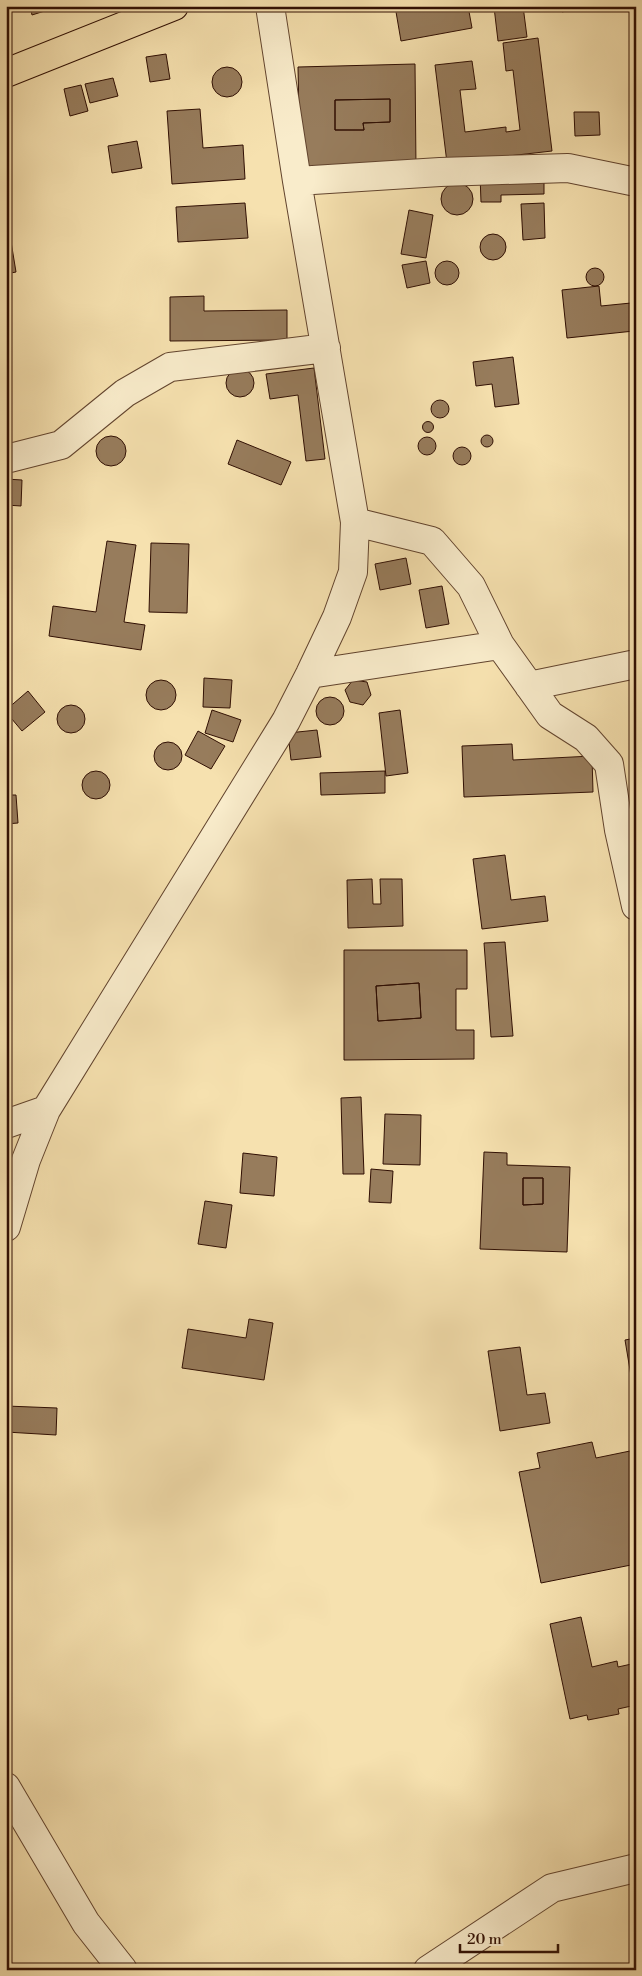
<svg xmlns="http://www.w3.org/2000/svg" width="642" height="1976" font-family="'Libre Bodoni',serif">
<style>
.building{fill:#977c5c;stroke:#300f03;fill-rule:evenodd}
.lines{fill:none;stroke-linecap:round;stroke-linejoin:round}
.minor-casing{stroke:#62442e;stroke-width:30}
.major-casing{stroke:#300f03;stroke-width:30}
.minor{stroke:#f9eccb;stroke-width:28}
.major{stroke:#f6e1af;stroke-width:28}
</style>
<rect width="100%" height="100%" fill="#f6e1af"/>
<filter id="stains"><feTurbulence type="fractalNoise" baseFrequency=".004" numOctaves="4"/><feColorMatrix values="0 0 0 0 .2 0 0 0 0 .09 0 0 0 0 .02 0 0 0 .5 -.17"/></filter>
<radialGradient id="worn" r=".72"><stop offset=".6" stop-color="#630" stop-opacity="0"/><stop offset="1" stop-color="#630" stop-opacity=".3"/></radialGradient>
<path class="building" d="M 30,6 L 50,6 L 51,9 L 32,15 Z
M 395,6 L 468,6 L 472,28 L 401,41 Z
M 523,6 L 527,37 L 498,41 L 494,7 Z
M 560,6 L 583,6 L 584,7 L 562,12 Z
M 538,38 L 552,151 L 447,163 L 435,65 L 472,61 L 476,89 L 460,90 L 465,132 L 506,127 L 506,132 L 520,130 L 513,70 L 506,71 L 503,43 Z
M 166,54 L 170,79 L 150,82 L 146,57 Z
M 415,64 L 416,168 L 300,170 L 298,67 ZM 390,99 L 390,122 L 363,123 L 364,130 L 335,130 L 335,100 Z
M212 82a15 15 0 1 1 30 0a15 15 0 1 1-30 0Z
M 113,78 L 118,96 L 90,103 L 85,84 Z
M 81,85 L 88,111 L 70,116 L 64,89 Z
M 390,99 L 390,122 L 363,123 L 364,130 L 335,130 L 335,100 Z
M 200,109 L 203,148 L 243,145 L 245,179 L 172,184 L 167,111 Z
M 574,112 L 599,112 L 600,135 L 575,136 Z
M 137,141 L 142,168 L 112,173 L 108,146 Z
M 544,173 L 544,194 L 501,195 L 501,202 L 481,202 L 480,175 Z
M441 199a16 16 0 1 1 32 0a16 16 0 1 1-32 0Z
M 245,203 L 248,238 L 178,242 L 176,207 Z
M 544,203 L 545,238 L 523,240 L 521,204 Z
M 409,210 L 433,215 L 426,258 L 401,254 Z
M 6,211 L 16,272 L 6,274 Z
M480 247a13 13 0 1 1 26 0a13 13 0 1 1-26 0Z
M 426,261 L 430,283 L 407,288 L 402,265 Z
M435 273a12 12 0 1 1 24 0a12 12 0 1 1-24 0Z
M586 277a9 9 0 1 1 18 0a9 9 0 1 1-18 0Z
M 599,286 L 601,306 L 631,303 L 634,331 L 567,338 L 562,290 Z
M 204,296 L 204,311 L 287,310 L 287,340 L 170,341 L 170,297 Z
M 513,357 L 519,404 L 495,407 L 492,384 L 476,386 L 473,362 Z
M 314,368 L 325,459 L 306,461 L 298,395 L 270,399 L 266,374 Z
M226 383a14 14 0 1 1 28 0a14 14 0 1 1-28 0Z
M431 409a9 9 0 1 1 18 0a9 9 0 1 1-18 0Z
M422.5 427a5.5 5.5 0 1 1 11 0a5.5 5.5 0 1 1-11 0Z
M481 441a6 6 0 1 1 12 0a6 6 0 1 1-12 0Z
M96 451a15 15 0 1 1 30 0a15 15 0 1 1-30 0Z
M418 446a9 9 0 1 1 18 0a9 9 0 1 1-18 0Z
M 237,440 L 291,462 L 281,485 L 228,464 Z
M453 456a9 9 0 1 1 18 0a9 9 0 1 1-18 0Z
M 6,479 L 22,480 L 21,506 L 6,505 Z
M 107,541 L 136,545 L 124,622 L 145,625 L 141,650 L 49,636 L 53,606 L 96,612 Z
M 151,543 L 189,544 L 187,613 L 149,612 Z
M 406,558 L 411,584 L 380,590 L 375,564 Z
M 442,586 L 449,624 L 426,628 L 419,590 Z
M 204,678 L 232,680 L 230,708 L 203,707 Z
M 353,680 L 367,682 L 371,695 L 363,705 L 350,702 L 345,690 Z
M146 695a15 15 0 1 1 30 0a15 15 0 1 1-30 0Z
M 28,691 L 45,712 L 22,731 L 6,712 L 6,710 Z
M316 711a14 14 0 1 1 28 0a14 14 0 1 1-28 0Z
M57 719a14 14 0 1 1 28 0a14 14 0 1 1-28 0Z
M 212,710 L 241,720 L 233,742 L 205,733 Z
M 400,710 L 408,773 L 386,776 L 379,713 Z
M 317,730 L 321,757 L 291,760 L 288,733 Z
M 198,731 L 225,746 L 211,769 L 185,755 Z
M154 756a14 14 0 1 1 28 0a14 14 0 1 1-28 0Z
M 512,744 L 513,760 L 592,756 L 593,792 L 464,797 L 462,746 Z
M 6,750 L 9,750 L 10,771 L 6,771 Z
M82 785a14 14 0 1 1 28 0a14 14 0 1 1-28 0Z
M 385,771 L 385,793 L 321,795 L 320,773 Z
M 6,795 L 16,795 L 18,823 L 6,824 Z
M 505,855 L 511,900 L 545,896 L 548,921 L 482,929 L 473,859 Z
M 372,879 L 373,904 L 381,904 L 380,879 L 402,879 L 403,926 L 348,928 L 347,880 Z
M 505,942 L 513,1036 L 491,1037 L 484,943 Z
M 344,950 L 467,950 L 467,989 L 456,989 L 456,1030 L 474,1030 L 474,1059 L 344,1060 ZM 419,983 L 421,1018 L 378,1021 L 376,986 Z
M 419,983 L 421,1018 L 378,1021 L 376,986 Z
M 361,1097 L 364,1174 L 343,1174 L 341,1098 Z
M 385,1114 L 421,1115 L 420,1165 L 383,1164 Z
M 484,1152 L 507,1153 L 507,1165 L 570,1167 L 567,1252 L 480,1249 ZM 523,1178 L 543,1178 L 543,1204 L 523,1205 Z
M 243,1153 L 277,1157 L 274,1196 L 240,1193 Z
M 371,1169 L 393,1171 L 391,1203 L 369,1202 Z
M 523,1178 L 543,1178 L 543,1204 L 523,1205 Z
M 205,1201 L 232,1205 L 226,1248 L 198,1244 Z
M 249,1319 L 273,1323 L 264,1380 L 182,1368 L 188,1329 L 246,1338 Z
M 636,1338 L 636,1406 L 625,1340 Z
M 520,1347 L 527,1395 L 545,1393 L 550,1423 L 500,1431 L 488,1351 Z
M 6,1406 L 57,1408 L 56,1435 L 6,1432 Z
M 592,1442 L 596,1458 L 630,1451 L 636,1478 L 636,1564 L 541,1583 L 519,1472 L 540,1468 L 537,1453 Z
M 581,1617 L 592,1667 L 617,1661 L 618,1667 L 636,1663 L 636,1705 L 618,1709 L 619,1714 L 588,1720 L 587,1715 L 570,1719 L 550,1624 Z
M 6,1697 L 11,1697 L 8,1733 L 6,1733 Z"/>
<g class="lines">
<g class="minor-casing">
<path id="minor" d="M 297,181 L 440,172 L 568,168 L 636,182
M 6,459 L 61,445 L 125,393 L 170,367 L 326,348
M 355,522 L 432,541 L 471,586 L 500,645 L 550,715 L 586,738 L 609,764 L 619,830 L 636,906
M 310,674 L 500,645
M 529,686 L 636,664
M 6,1124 L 46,1110
M 6,1227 L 26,1160 L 46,1110 L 286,721 L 310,674 L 337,617 L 353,572 L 355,522 L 297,181 L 270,6
M 6,1787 L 86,1923 L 123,1970
M 428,1970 L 552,1888 L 636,1868"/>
</g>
<g class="major-casing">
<path id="major" d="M 6,73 L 174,6"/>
</g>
<use href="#minor" class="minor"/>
<use href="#major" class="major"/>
</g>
<rect width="642" height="1976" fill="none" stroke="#f6e1af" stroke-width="25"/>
<rect x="8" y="8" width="627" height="1961" fill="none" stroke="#300f03" stroke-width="2.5"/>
<rect x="12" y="12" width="617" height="1951" fill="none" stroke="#300f03"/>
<path d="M460 1944v8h98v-8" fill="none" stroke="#300f03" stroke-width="2.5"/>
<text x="467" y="1944" font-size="15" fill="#300f03" stroke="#f9eccb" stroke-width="4" paint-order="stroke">20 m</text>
<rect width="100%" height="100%" filter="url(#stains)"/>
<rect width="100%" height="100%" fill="url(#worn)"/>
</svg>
